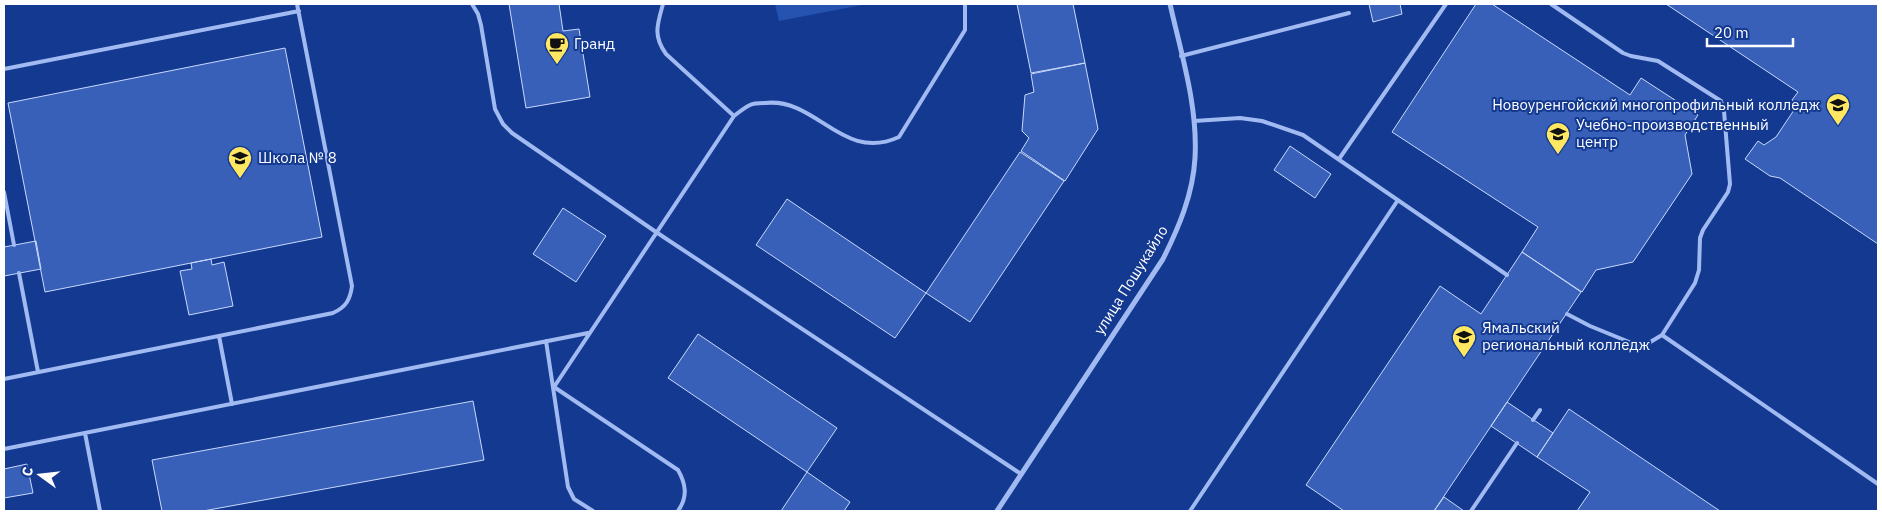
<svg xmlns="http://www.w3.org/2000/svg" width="1882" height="515" font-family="'IBM Plex Sans',sans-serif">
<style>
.green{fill:#2652b0}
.building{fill:#3860b8;stroke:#c8d9fc}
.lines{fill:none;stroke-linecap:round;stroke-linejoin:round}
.lane{stroke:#a1baf1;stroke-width:4}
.street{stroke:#a1baf1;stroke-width:5}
.labels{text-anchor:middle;stroke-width:4;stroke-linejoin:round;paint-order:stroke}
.poi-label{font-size:15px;fill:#fff;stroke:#143991;text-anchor:start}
.street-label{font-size:15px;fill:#fff;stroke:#143991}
</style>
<rect width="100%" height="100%" fill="#143991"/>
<path class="green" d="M 775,4 L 867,4 L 779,21 Z"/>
<path class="building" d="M 509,4 L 559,4 L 563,31 L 579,29 L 590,97 L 526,108 Z
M 1017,4 L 1073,4 L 1085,63 L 1031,73 Z
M 1369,4 L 1400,4 L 1402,14 L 1373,22 Z
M 1476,4 L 1492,4 L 1630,95 L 1641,78 L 1698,115 L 1685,135 L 1692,174 L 1633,262 L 1596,270 L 1582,292 L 1522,252 L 1538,227 L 1392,132 Z
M 1666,4 L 1878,4 L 1878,244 L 1780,178 L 1770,176 L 1745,159 L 1758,141 L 1764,145 L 1776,137 L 1798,104 L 1792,100 L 1798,92 Z
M 285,48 L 322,237 L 45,292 L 8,103 Z
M 1085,63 L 1098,129 L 1065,181 L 1021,151 L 1029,138 L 1022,131 L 1025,95 L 1034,92 L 1031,74 Z
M 1290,146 L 1331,174 L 1315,198 L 1274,170 Z
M 1020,152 L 1064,181 L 970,322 L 926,293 Z
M 787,199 L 926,293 L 895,338 L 756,245 Z
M 563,208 L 606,236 L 576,282 L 533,254 Z
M 36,241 L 41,269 L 4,276 L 4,247 Z
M 1522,252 L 1581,292 L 1434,511 L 1344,511 L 1306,485 L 1440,286 L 1481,314 Z
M 211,259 L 212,265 L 224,262 L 233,306 L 189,315 L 180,271 L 192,269 L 191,263 Z
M 698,334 L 837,428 L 807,472 L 668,378 Z
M 473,401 L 484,460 L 203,511 L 162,511 L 152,460 Z
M 1507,402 L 1553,433 L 1537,457 L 1491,426 Z
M 1569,409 L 1720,511 L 1577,511 L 1590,492 L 1537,457 Z
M 27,464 L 33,493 L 4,498 L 4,469 Z
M 807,472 L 850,502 L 844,511 L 781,511 Z
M 1444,497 L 1464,511 L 1434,511 Z"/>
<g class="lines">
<path class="lane" d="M 472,4 L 478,14 L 481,25 L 495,109 L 503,124 L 512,133 L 656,232 L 1021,474
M 663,4 C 657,25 653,36 666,54 L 734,116
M 1551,4 L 1623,53 L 1631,56 L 1658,61 L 1721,101 L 1724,111 L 1730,184 L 1728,192 L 1703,230 L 1700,238 L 1699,270 L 1695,283 L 1662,335 L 1647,344 L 1634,344 L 1590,326 L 1567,314
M 1181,56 L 1349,13
M 4,69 L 299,11
M 1194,121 L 1240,118 L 1262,121 L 1303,135 L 1507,275
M 1339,159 L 1446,4
M 4,192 L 14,245
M 19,273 L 38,372
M 1662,335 L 1878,484
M 219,336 L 232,404
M 546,341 L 568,487 L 574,499 L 593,511
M 4,379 L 333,313 C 346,307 350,300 352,286 L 297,4
M 1533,420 L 1540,410
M 85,433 L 100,511
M 4,449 L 588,333
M 678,511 C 688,497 686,484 678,470 L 554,387 L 734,116 C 739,112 744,108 750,105 C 754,103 760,103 765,103 C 817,97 842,163 899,137 L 965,30 L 965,4
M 1190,511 L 1398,200
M 1471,511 L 1517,443"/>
<path class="street" d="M 997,511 L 1163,259 C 1179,227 1193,194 1195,158 C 1198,106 1181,53 1170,4"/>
</g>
<defs>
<g id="cafe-pin" transform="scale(1.25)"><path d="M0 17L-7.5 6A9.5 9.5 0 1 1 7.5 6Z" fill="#ffe762" stroke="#143991"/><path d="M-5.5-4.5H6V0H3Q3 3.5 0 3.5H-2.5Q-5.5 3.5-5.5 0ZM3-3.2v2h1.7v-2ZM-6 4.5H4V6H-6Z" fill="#111"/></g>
<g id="university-pin" transform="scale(1.25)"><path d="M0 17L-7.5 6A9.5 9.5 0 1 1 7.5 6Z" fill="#ffe762" stroke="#143991"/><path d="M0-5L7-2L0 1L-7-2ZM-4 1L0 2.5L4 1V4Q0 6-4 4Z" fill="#111"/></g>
<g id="school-pin" transform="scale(1.25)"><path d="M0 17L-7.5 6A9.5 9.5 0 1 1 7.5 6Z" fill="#ffe762" stroke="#143991"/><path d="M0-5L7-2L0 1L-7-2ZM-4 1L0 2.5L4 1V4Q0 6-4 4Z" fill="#111"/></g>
</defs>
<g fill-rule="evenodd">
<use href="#cafe-pin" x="557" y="44"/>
<use href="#university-pin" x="1838" y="105"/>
<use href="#university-pin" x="1558" y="134"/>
<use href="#school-pin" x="240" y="158"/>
<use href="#university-pin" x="1464" y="337"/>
</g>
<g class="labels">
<g class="poi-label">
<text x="574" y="49">Гранд</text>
<text x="1820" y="110" text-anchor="end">Новоуренгойский многопрофильный колледж</text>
<text x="1576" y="130">Учебно-производственный<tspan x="1576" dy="17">центр</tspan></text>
<text x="258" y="163">Школа № 8</text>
<text x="1482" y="333">Ямальский<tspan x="1482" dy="17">региональный колледж</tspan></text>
</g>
<g class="street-label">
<text transform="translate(1131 280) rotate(-58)" y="5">улица Пошукайло</text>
</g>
</g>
<rect width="1882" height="515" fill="none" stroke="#ffffff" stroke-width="10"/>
<g transform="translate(40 475) rotate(285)" stroke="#143991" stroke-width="4" paint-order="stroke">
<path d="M0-4L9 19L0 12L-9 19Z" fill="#ffffff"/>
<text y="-8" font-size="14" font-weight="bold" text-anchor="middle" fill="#ffffff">С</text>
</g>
<path d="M1707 38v8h86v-8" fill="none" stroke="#ffffff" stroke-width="2.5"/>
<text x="1714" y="38" font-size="15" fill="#ffffff" stroke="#143991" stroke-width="4" paint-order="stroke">20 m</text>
</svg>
